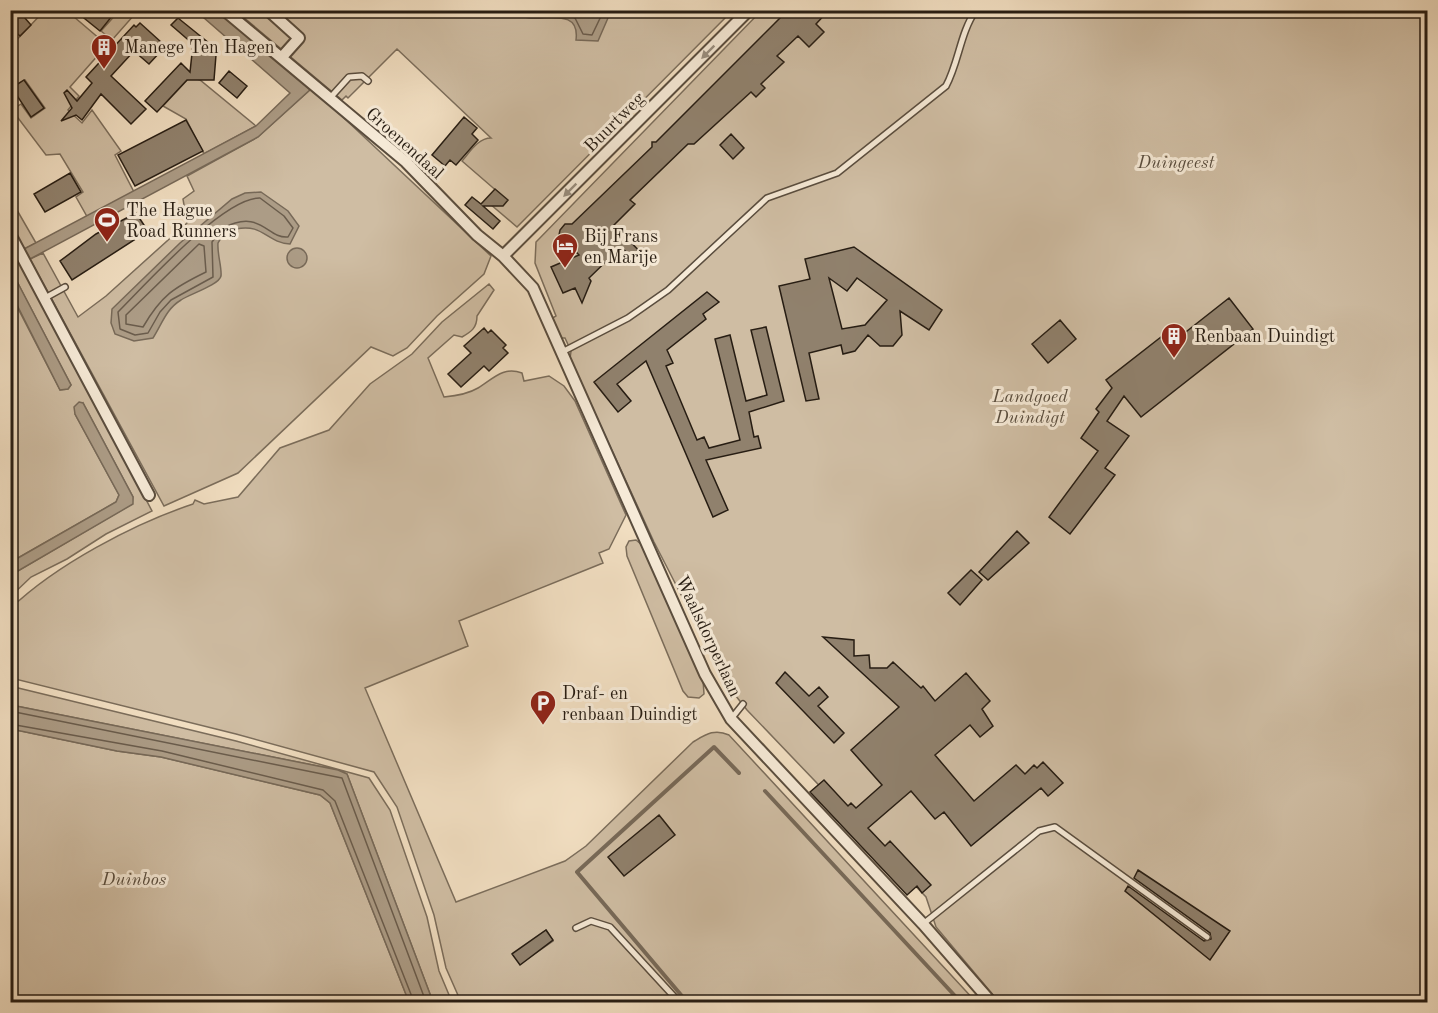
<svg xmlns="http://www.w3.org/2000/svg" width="1438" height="1013" font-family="'Old Standard TT',serif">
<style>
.green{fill:#cfbda3;stroke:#7b6d5b;stroke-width:1.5;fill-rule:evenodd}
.water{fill:#ac9c86;stroke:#776958;stroke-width:1.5}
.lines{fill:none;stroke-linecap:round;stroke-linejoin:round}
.shore{stroke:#6a5c4c;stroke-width:1.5}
.stream{stroke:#776958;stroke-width:4}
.building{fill:#90816d;stroke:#271d13;stroke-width:1.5;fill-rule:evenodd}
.service-casing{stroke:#5a4d3e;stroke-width:8}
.minor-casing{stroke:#5a4d3e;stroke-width:14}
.service{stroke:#f6ead7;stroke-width:5}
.minor{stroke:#f6ead7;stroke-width:10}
.oneway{fill:#998e7f}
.labels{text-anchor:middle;stroke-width:6;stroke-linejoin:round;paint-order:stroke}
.poi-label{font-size:18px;fill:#271d13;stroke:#f6ead7;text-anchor:start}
.street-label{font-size:18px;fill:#271d13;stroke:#f6ead7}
.park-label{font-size:18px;font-style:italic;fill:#594d3e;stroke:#f6ead7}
</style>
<rect width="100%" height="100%" fill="#f1dec1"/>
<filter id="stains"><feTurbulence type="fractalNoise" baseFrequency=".00333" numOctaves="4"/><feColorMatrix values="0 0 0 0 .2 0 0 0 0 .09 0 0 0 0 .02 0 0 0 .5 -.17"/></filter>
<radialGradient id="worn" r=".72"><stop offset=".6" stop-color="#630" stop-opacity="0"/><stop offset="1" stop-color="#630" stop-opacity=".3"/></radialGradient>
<path class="green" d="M 45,10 L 67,11 L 107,45 L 70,87 L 79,96 L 68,110 L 82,123 L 92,110 L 121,151 L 115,155 L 136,196 L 89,220 L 76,197 L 83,192 L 60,154 L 46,155 L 12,110 L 21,104 L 31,118 L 45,108 L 25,80 L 17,84 L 11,81 L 10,47 Z
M 119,11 L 130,11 L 135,14 L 112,40 L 101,31 Z
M 236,11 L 732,11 L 517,227 L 490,204 L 499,193 L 462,161 C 470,152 478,138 491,138 L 397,49 L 348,98 L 346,96 L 342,100 Z
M 761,11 L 1427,11 L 1427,1002 L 999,1002 L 936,927 L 926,897 L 747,710 L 728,686 L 654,542 L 570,359 L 571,351 L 565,338 L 560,338 L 551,319 L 556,316 L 535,263 L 536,242 Z
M 190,77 L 200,80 L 256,126 L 204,154 L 186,119 L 163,106 Z
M 312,88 L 491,256 L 484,274 L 437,316 L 407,348 L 393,356 L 371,347 L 238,473 L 164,506 L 30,259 L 43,253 L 78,317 L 106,296 L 187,223 L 183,199 L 194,191 L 187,176 L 258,137 Z
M 10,198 L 36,243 L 24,249 L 11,223 Z
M 11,240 L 152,511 L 106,534 L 67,559 L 31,577 L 11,596 L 11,575 L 132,504 L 133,497 L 83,403 L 75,414 L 119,495 L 116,502 L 11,562 L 10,293 L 60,390 L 68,389 L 71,385 L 11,270 Z
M 489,284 L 494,290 L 477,316 C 477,328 471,332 462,337 L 454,335 L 428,358 L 444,397 C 455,396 468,394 478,388 C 493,379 503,366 522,373 L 524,381 L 549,376 L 564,386 L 575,401 L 626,515 L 609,549 L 599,553 L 603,563 L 459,621 L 468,646 L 365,688 L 456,902 L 565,861 L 586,846 L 693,742 C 705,735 714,728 729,735 L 976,1002 L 461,1002 L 446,968 L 434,915 L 397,807 L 374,772 L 236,734 L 11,678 L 11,608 C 56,565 133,524 193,504 L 195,500 L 204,504 L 238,497 L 280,448 L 329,430 L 370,384 L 412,354 L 442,322 ZM 546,930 L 553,941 L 520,964 L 513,953 Z
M 636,540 L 642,545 L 703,680 L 704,694 L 699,698 L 688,697 L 683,691 L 627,556 L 626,547 L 629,541 Z
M 10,686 L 236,741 L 369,778 L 390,810 L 427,917 L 439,971 L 452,1002 L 433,1002 L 347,774 L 338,770 L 11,705 Z
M 11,729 L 117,751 L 161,757 L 320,795 L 330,803 L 409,1002 L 11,1002 Z"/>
<path class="water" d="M 196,11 L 218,11 L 312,88 L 258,137 L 30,259 L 24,249 L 256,126 L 290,93 Z
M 514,11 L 611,11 L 598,41 L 576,40 C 581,0 529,30 514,11 Z
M 261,192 L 288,211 L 299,226 L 290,244 C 267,243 263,223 236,229 C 228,231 222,235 218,243 C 217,254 222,267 221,276 C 219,285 190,294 181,300 C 166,309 162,324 153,338 L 134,341 L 115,334 L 111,323 L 112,309 L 180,243 L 232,199 L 245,193 Z
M287 258a10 10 0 1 1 20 0a10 10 0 1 1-20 0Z
M 11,270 L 71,385 L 68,389 L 60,390 L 11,293 Z
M 79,402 L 83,403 L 133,497 L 133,504 L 11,575 L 11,562 L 116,502 L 119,495 L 75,414 L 74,407 Z
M 11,705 L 338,770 L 347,774 L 433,1002 L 409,1002 L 330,803 L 320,795 L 161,757 L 117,751 L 11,729 Z"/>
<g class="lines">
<path class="shore" d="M 560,10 L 575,18 L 583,34 L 592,35 L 604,10
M 260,198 L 284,216 L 293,228 L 288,237 C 267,239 261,208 223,228 L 212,242 L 213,277 L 171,300 L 160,312 L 148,333 L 135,335 L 120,329 L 118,312 C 145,285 224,197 260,198 Z
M 199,244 L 204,246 L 206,272 C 173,288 161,296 143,327 L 126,324 L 126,315 Z
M 10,711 L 342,778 L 426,1002
M 10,724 L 162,751 L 323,790 L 335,801 L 414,1002"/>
<path class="stream" d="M 765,791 L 956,997 L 950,1002
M 687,1002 L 577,872 L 714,747 L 739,773"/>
</g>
<path class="building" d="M 10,10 L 18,10 L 31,25 L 20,36 L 10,27 Z
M 74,10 L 117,10 L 100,31 Z
M 788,10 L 829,10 L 816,24 L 824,32 L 809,47 L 798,36 L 777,56 L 784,62 L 761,84 L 765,88 L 756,97 L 751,92 L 694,144 L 688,144 L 630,200 L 635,204 L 614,225 L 650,262 L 643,268 L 621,247 L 589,278 L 591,281 L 582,303 L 575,288 L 563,293 L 551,267 L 579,255 L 559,235 L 560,230 L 565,224 L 572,224 L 652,147 L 652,142 L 656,142 Z
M 178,18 L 209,43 L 200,53 L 216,55 L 214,80 L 187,80 L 157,112 L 145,101 L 181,63 L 190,72 L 193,44 L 171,25 Z
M 140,23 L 161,42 L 157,47 L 161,51 L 149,64 L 134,51 L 111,76 L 146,109 L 131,124 L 101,94 L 82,120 L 76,115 L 61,121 L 72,108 L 64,93 L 67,90 L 77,101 L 92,83 L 86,77 L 134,25 L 136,27 Z
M 229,71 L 247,86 L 237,98 L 219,83 Z
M 24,80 L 44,108 L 31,117 L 12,88 Z
M 464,117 L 477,128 L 472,134 L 478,140 L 456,165 L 450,160 L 445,166 L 432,155 Z
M 186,120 L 203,151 L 135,186 L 118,155 Z
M 731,134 L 744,148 L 733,159 L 720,145 Z
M 70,173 L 81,192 L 45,212 L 34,194 Z
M 495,189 L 508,200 L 503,206 L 483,206 L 500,221 L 493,229 L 465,205 L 472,197 L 481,204 Z
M 136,213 L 148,231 L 72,280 L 60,261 L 96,234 Z
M 854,247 L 942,310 L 929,330 L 900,311 L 902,335 L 893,346 L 880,346 L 868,335 L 855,351 L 843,354 L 841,345 L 809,353 L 819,399 L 806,401 L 779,286 L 810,279 L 805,259 ZM 829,278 L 847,291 L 857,278 L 887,300 L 865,325 L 842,329 Z
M 707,292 L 719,302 L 703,314 L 706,319 L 667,350 L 673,363 L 666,366 L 697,440 L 704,437 L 709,448 L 740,440 L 715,339 L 730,335 L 746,401 L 767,395 L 751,330 L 766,327 L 784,401 L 749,412 L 754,437 L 758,436 L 761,448 L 706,460 L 728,510 L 713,517 L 646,361 L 617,384 L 631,401 L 618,412 L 594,382 Z
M 1229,298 L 1253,329 L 1141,417 L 1124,396 L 1107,421 L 1129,436 L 1105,468 L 1115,475 L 1070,534 L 1049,517 L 1098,451 L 1081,438 L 1099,412 L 1096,409 L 1112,388 L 1106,380 L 1161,337 L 1168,346 Z
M 1060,320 L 1076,339 L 1048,363 L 1032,344 Z
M 484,328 L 488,333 L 491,330 L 506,345 L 503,348 L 508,353 L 489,371 L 484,366 L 461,387 L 448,374 L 471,353 L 464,346 Z
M 1017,531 L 1029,543 L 988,580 L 979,572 Z
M 971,570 L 982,580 L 960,605 L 948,593 Z
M 823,637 L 854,640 L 854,656 L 869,655 L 870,668 L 887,668 L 893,662 L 921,688 L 923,686 L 935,701 L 966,673 L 990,701 L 982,709 L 993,726 L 980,737 L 970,725 L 935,755 L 974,801 L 1016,765 L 1025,774 L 1034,765 L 1037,768 L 1043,762 L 1063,783 L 1048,796 L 1041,788 L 971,846 L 944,812 L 935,819 L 911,791 L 868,828 L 885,846 L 890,841 L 931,885 L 922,893 L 917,886 L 907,895 L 810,792 L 824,780 L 848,806 L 851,803 L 856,808 L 882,785 L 851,750 L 899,707 Z
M 785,672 L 809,696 L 819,687 L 828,697 L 818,706 L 844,733 L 834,743 L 776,683 Z
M 659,815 L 675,835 L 624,876 L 608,857 Z
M 1138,870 L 1230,931 L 1210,960 L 1125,891 L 1128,886 L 1204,941 L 1211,939 L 1210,933 L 1134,878 Z
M 546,930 L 553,940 L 520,965 L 512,954 Z"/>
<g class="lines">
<g class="service-casing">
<path id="service" d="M 330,98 L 349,77 L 362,76 L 368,81
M 45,298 L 65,287
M 562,352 L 628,318 L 668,290 L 767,198 L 837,173 L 946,86 C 959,62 960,33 976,10
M 731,719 L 743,704
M 923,924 L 1039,831 L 1055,827 L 1207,937
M 576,928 L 591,921 L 610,927 L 679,1002"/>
</g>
<g class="minor-casing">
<path id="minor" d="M 224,10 L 406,162 L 477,235 L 503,256 L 533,288 L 705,674 L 731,719 L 923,924 L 991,1002
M 268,10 L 299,38 L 282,57
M 10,234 L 149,495
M 503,256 L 749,10"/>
</g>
<use href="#service" class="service"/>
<use href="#minor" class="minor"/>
</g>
<defs><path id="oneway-solid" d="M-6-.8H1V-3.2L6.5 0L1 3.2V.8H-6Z" transform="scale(1.5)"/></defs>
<g class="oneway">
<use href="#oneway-solid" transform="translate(708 52) rotate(135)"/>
<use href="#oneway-solid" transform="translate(570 190) rotate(135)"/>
</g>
<defs>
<g id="building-pin" transform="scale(1.35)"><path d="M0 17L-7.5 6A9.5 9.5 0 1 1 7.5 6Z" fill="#8f2418" stroke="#f6ead7"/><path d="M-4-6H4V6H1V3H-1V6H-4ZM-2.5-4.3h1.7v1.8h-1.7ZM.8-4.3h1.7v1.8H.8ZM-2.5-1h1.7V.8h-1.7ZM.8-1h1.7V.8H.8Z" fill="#fff"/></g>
<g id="stadium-pin" transform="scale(1.35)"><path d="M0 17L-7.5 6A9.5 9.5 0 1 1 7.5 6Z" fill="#8f2418" stroke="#f6ead7"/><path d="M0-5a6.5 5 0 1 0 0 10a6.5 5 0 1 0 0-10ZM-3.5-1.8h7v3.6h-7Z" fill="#fff"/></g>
<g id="hotel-pin" transform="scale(1.35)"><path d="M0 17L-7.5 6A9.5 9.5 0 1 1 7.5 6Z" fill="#8f2418" stroke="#f6ead7"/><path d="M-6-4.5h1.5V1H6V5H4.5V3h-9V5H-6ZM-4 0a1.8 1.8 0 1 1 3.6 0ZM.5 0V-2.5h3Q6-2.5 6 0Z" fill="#fff"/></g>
<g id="parking-pin" transform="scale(1.35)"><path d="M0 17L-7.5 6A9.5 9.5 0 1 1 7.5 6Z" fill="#8f2418" stroke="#f6ead7"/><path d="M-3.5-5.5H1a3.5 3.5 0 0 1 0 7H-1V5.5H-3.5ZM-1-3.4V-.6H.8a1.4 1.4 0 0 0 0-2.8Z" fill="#fff"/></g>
</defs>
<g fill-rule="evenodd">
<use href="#building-pin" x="104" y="47"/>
<use href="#stadium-pin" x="107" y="220"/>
<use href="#hotel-pin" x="565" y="246"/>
<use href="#building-pin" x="1174" y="336"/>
<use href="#parking-pin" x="543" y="703"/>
</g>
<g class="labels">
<g class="poi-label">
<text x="124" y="53">Manege Ten Hagen</text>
<text x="126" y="216">The Hague<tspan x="126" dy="21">Road Runners</tspan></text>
<text x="584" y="242">Bij Frans<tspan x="584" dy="21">en Marije</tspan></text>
<text x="1194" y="342">Renbaan Duindigt</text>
<text x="562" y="699">Draf- en<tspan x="562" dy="21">renbaan Duindigt</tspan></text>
</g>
<g class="street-label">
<text transform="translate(614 122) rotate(-45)" y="6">Buurtweg</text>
<text transform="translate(405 143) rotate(42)" y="6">Groenendaal</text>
<text transform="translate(709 636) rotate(65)" y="6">Waalsdorperlaan</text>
</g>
<g class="park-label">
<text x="1176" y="168">Duingeest</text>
<text x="1030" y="402">Landgoed<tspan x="1030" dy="21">Duindigt</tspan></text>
<text x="134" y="885">Duinbos</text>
</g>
</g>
<rect width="1438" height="1013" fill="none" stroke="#f1dec1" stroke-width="36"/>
<rect x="12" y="12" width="1414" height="989" fill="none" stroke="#271d13" stroke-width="3"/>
<rect x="18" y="18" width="1402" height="977" fill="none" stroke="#271d13" stroke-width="1.5"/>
<rect width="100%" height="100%" filter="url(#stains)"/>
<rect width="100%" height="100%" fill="url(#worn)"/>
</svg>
